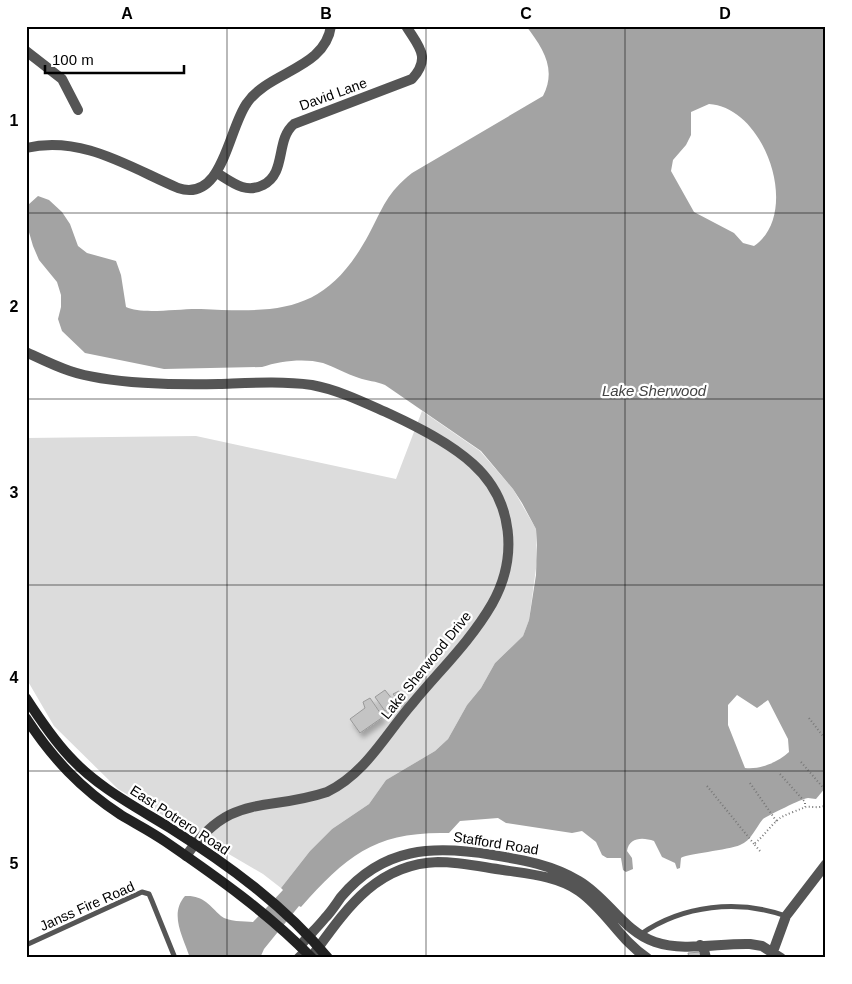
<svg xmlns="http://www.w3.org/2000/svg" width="852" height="984" font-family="Helvetica,sans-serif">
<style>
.green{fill:#dcdcdc}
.water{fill:#a3a3a3;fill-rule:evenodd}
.building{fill:#c4c4c4;stroke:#999;filter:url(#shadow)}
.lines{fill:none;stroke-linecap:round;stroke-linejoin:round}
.path{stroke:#777;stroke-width:2;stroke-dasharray:1 2.5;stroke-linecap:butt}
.lane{stroke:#555;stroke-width:5}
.street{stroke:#555;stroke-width:10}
.secondary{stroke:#222;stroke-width:10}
.grid{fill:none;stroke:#000;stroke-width:1;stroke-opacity:0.55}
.labels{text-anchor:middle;stroke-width:4.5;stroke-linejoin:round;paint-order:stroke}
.street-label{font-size:14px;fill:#000;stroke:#fff}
.water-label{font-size:15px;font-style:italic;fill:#444;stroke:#fff}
.neatline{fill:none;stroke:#000;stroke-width:2}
.grid-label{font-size:16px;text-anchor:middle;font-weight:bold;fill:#000}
</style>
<defs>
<filter id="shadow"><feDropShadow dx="3" dy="5" stdDeviation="2.5" flood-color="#0004"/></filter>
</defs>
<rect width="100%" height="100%" fill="#fff"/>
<path class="green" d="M 422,411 L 480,451 L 513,489 L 536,529 L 537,561 L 529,620 L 523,636 L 495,663 L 481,688 L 467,705 L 448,739 L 435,751 L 386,780 L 369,804 L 332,829 L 310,851 L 281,888 L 263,874 L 118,789 L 54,726 L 26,678 L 26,438 L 196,436 L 396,479 Z"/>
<path class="water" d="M 526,26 L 826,26 L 826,787 L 816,799 C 813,799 811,798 808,798 C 803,798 767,816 763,819 C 756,827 751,841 740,845 C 729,850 685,854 681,858 L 680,868 L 677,869 L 675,863 L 662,857 L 654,841 C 643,837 629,837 627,851 L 632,858 L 633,869 L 626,872 L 623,870 L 621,858 L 607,858 L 602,855 L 596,842 L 582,831 L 572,833 L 526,826 L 506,823 L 498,818 L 460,821 L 449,833 C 376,831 347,855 301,907 L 299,906 L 264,949 L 260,958 L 190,958 C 183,937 169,914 185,896 C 203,895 209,905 221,916 C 228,922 244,921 253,922 L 283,890 L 281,888 L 310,851 L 332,829 L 369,804 L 386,780 L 435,751 L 448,739 L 467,705 L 481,688 L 495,663 L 523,636 L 529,620 L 536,575 L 537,545 L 536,529 L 522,503 L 513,489 L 481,451 L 385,385 C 376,381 367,381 359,378 C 346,374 335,367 323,363 C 304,358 280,361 262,367 L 164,369 L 85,353 L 62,331 L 58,319 L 61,307 L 61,295 L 57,282 L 39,260 L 33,246 L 26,222 L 26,210 L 28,205 L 38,196 L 49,200 L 62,212 L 70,224 L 78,246 L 87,253 L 116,261 L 121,275 L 126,307 C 142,315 181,308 201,309 C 283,313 327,312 369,234 C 384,206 386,194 412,173 L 543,96 C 557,69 543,48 526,26 ZM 709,104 C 765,107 802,213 754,246 L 743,243 L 734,233 L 694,212 L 671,171 L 673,160 L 686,145 L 691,135 L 691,112 ZM 737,695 L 757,708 L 768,700 L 788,739 L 789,752 C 778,762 760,770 745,768 L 728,725 L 728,705 Z"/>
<path class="building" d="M 385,690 L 396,704 L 385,711 L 375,697 Z
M 399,691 L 404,699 L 399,702 L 393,694 Z
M 370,698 L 383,717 L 360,733 L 350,719 L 365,708 L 363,702 Z
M 701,952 L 702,958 L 689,958 L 688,953 Z"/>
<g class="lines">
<path class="path" d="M 809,718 L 826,740
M 801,762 L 826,791
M 780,774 L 805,802 L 805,807
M 750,783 L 777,822
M 707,786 L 754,844
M 760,851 L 754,844 C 764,836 770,826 780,818 C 782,816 803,808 806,807 C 813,806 819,809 826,805"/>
<path class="lane" d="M 641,934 C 683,905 738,899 786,916
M 26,945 L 142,892 L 149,894 L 152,901 L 175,958
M 295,958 L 303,950"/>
<path class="street" d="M 26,51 L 62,79 L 78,110
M 26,148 C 82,135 129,167 178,188 C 223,203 228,129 247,103 C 269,71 325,69 331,26
M 217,173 C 232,182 245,194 263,185 C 287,173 275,140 294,124 L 412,79 C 432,57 418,46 406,26
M 26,352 C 41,359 55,366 70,371 C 108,384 178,385 219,384 C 250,383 281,381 312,385 C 339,390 365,403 390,414 C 418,427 450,443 473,464 C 514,501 518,558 492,604 C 470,642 439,671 412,704 C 385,735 366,773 327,792 C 264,813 232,791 186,856
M 700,945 L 704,950 L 706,958
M 300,946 C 308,936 317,928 325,918 C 331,912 336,904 341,897 C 383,847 433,845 493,855 C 524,860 552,865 579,881 C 608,898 624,932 655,942 C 684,952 719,943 750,944 L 762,946 L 781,958
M 315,952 C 347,908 377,864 438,862 C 460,862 482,867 503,870 C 529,874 557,876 579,891 C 606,910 620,940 647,958
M 771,957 L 786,916 L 826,864"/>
<path class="secondary" d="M 26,698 C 39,718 53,739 69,756 C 97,787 136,807 170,828 C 227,864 285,906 328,958
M 26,718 C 52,758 81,789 121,815 C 136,824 152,832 166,842 C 217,877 268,913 312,958"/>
</g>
<path class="grid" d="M 227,26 L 227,958M 426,26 L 426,958M 625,26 L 625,958M 26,213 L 826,213M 26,399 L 826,399M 26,585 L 826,585M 26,771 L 826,771"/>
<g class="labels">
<g class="street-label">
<text transform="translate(333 94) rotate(-20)" y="5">David Lane</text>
<text transform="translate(426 665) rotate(-51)" y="5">Lake Sherwood Drive</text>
<text transform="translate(180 820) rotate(33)" y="5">East Potrero Road</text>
<text transform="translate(496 843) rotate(9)" y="5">Stafford Road</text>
<text transform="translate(87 906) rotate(-24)" y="5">Janss Fire Road</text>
</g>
<g class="water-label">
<text x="654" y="396">Lake Sherwood</text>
</g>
</g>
<rect width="852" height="984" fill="none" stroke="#ffffff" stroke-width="55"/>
<path d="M45 65v8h139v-8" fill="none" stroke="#000000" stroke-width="2.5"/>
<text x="52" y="65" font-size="15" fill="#000000" stroke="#ffffff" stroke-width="4" paint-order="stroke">100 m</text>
<rect x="28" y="28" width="796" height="928" class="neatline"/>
<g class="grid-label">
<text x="127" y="19">A</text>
<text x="326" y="19">B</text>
<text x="526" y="19">C</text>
<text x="725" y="19">D</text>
<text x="14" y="126">1</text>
<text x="14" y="312">2</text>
<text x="14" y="498">3</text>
<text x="14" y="683">4</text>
<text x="14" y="869">5</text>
</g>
</svg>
